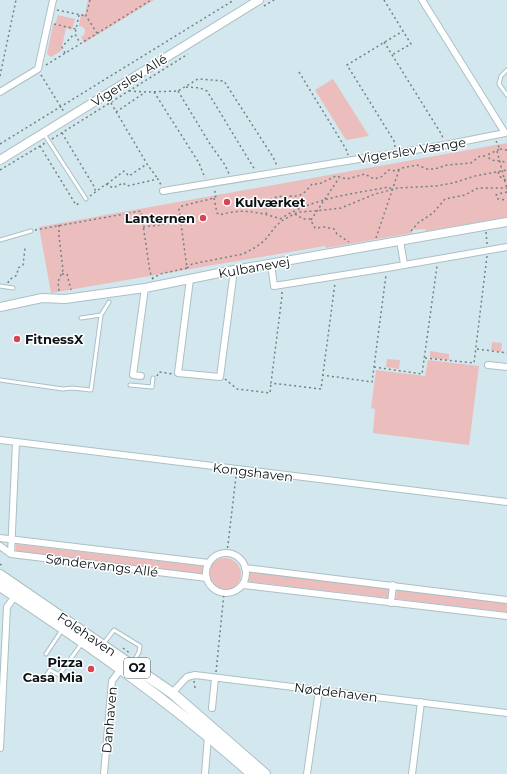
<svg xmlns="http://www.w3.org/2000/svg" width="507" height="774" font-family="Montserrat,sans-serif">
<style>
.green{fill:#ecbdbd}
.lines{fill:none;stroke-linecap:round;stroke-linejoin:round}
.service-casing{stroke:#abc0c6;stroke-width:5}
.minor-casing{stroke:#abc0c6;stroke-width:8}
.tertiary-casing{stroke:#abc0c6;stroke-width:10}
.primary-casing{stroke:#abc0c6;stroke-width:12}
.path{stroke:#728185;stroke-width:1.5;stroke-dasharray:2 3;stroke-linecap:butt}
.service{stroke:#fff;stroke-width:3}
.minor{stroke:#fff;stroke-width:6}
.tertiary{stroke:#fff;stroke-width:8}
.primary{stroke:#fff;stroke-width:10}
.poi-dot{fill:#d54554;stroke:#fff;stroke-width:1.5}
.labels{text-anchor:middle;stroke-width:3;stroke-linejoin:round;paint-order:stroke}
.shield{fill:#fff;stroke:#545a5b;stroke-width:1}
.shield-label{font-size:12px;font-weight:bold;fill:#0b1315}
.street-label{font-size:13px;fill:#0b1315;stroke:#fff}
.poi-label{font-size:13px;font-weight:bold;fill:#0b1315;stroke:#fff;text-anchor:start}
</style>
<rect width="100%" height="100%" fill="#d2e8ee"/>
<path class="green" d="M 88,0 L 154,0 L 84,43 L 81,37 L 84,35 L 85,30 L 83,27 L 79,26 L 81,14 L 85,14 Z
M 58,15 L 75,19 L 72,30 L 66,28 L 61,51 L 51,57 L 47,54 L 53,25 L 55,25 Z
M 333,79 L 369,136 L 346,140 L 315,90 Z
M 507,143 L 507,217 L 426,231 L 425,229 L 412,230 L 412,233 L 326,248 L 325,246 L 51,293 L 39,227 Z
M 492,342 L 502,343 L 501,352 L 491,350 Z
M 430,351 L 449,354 L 449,360 L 430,358 Z
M 387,359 L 400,360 L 399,369 L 386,367 Z
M 428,360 L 479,366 L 469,445 L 373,433 L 375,409 L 371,408 L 376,370 L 425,376 Z
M 16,544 L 203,566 L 202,576 L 16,553 Z
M209 574a16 16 0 1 1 32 0a16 16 0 1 1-32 0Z
M 250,572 L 388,588 L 389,589 L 388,598 L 251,582 L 249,581 Z
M 397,589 L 507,603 L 507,612 L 396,599 Z"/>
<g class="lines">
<g class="service-casing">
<path id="service" d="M 507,70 L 501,76 L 499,84 L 507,95
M 44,134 L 86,199
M 0,240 L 31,231
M 0,286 L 13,288
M 81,318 L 101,315
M 0,380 L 63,389 L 72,388 L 91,390 L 101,315 L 109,302
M 130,385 L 152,387 L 153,378
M 104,643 L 114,630 L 140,646 L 139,652 L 133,663
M 46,654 L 62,630
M 46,676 L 50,670 L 59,675 L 82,643"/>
</g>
<g class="minor-casing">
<path id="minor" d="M 0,92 L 38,69 L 53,0
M 163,191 L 445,145 L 505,133 L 422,0
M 400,241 L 404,264
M 271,264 L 274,286 L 387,268 L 507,247
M 190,279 L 178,373 L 220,377 L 234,270
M 488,365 L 507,367
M 141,376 L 133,375 L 145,288
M 0,440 L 507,502
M 0,538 L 209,563
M 0,546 L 11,554 L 207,578
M206 573a20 20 0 1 1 40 0a20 20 0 1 1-40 0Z
M 11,554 L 16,442
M 245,568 L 507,600
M 243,585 L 507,616
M 391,603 L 393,585
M 172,693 L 187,677 L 195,675 L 507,713
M 212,708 L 215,678
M 0,748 L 7,607 L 15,596
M 104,774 L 112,681 L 121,669
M 205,774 L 208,736
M 307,774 L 319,690
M 412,774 L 421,702"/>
</g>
<g class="tertiary-casing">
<path id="tertiary" d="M 0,160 L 259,0
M 0,307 L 42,298 L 65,299 L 145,288 L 234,270 L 507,222"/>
</g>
<g class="primary-casing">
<path id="primary" d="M 0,575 L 172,693 L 265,774
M 0,586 C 88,644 174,704 252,774"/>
</g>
<path class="path" d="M 90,0 L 86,16 L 97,33
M 384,0 L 411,44 L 392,55
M 264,6 L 274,0
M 57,10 L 86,16
M 79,15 L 75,34 L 80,43
M 54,24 L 76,29
M 384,42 L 442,135 L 443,139
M 65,53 L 62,47 L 74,34
M 46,65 L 151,0
M 299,72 L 346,149 L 348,155
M 41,75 L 64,112
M 0,76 L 16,0
M 186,87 L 200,88 L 207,91 L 255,170
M 129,91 L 146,92 L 178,91 L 198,79 L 224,81 L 273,157 L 277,166
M 178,91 L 210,144 L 225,165 L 229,174
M 154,92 L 199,163 L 205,178
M 111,103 L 147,164 L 158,179
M 116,112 L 144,93
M 62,133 L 95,188 L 95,192
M 52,139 L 188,54
M 496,141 L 500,149 L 489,154 L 488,157 L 491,160 L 507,162
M 0,144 L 234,0
M 40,146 L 76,205 L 81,202
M 395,147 L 394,141 L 347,65 L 403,31
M 500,149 L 507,150
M 497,151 L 507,189
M 0,170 L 45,143
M 498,172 L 499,176 L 507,181
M 107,184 L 124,171 L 129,176 L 147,164
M 507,192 L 498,194 L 496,195 L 498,199 L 507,200
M 90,196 L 106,184 L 113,188 L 123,183 L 127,186 L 158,179 L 161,185
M 214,198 L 217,213 L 220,215 C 241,208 260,212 281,219
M 266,214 C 267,212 266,207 267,205 C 272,193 288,197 297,196 C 303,195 308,189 312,184 L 319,184 L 336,176 L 347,179 L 365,174 L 374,179 L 381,177 L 389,170 L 396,171 L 402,168 L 417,165 L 427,169 L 435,169 L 447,165 L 471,163 L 480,156 L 488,156
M 295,214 L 303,219 L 310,219 L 315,228 L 324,227 L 334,229 L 337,234 L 349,242
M 280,219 C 313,198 351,194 389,187 L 392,190
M 311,220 L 339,178
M 59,225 L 59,236 L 63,270 L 58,282 L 59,291
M 143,227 L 180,222
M 35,230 L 141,211 L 150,272 L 153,279
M 411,231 L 418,223 L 433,213 L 445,199 L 465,195 L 478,188 L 507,188
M 486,232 L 487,244
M 376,238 L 399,170
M 187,268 L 192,264 L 243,254 L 256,247 L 265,240 L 276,226 L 283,220 L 298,212 L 316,211 L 341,208 L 375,194 L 398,188 L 436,186 L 453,183 L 475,176 L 507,170
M 62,274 L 67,274 L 71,290
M 152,279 L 160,274 L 187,268 L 179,209 L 182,206 L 214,198 L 216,196 L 214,188
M 8,283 L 9,280 L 17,275 L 18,268 L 23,265 L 25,248
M 282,292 L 282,296 L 271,383 L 321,389 L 335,283
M 477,349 L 507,353
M 425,358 L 474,363 L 487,256
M 374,367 L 422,374 L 437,266
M 322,375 L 372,382 L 386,275
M 157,376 L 159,372 L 173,374
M 225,379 L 237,389 L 270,393 L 271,383
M 227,553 L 236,476
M 0,564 L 4,567
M 123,648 L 131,654
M 216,672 L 224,593
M 194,681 L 195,688"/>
<use href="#service" class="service"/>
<use href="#minor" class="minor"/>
<use href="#tertiary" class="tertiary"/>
<use href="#primary" class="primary"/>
</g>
<g class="poi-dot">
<circle cx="227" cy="202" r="4"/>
<circle cx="203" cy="218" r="4"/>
<circle cx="17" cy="339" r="4"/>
<circle cx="91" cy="669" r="4"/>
</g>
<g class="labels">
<rect class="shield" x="124" y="658" width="26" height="20" rx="3"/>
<g class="shield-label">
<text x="137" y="672">O2</text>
</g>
<g class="street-label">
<text transform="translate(129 80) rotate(-32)" y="5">Vigerslev Allé</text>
<text transform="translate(412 150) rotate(-9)" y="5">Vigerslev Vænge</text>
<text transform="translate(254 267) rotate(-10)" y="5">Kulbanevej</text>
<text transform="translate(253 472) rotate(7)" y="5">Kongshaven</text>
<text transform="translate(102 565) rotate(7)" y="5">Søndervangs Allé</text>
<text transform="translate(87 634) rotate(34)" y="5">Folehaven</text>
<text transform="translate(336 692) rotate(7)" y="5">Nøddehaven</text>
<text transform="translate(109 720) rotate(-85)" y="5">Danhaven</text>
</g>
<g class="poi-label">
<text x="235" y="207">Kulværket</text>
<text x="195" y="223" text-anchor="end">Lanternen</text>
<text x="25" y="344">FitnessX</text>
<text x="83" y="667" text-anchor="end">Pizza<tspan x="83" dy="15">Casa Mia</tspan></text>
</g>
</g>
</svg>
